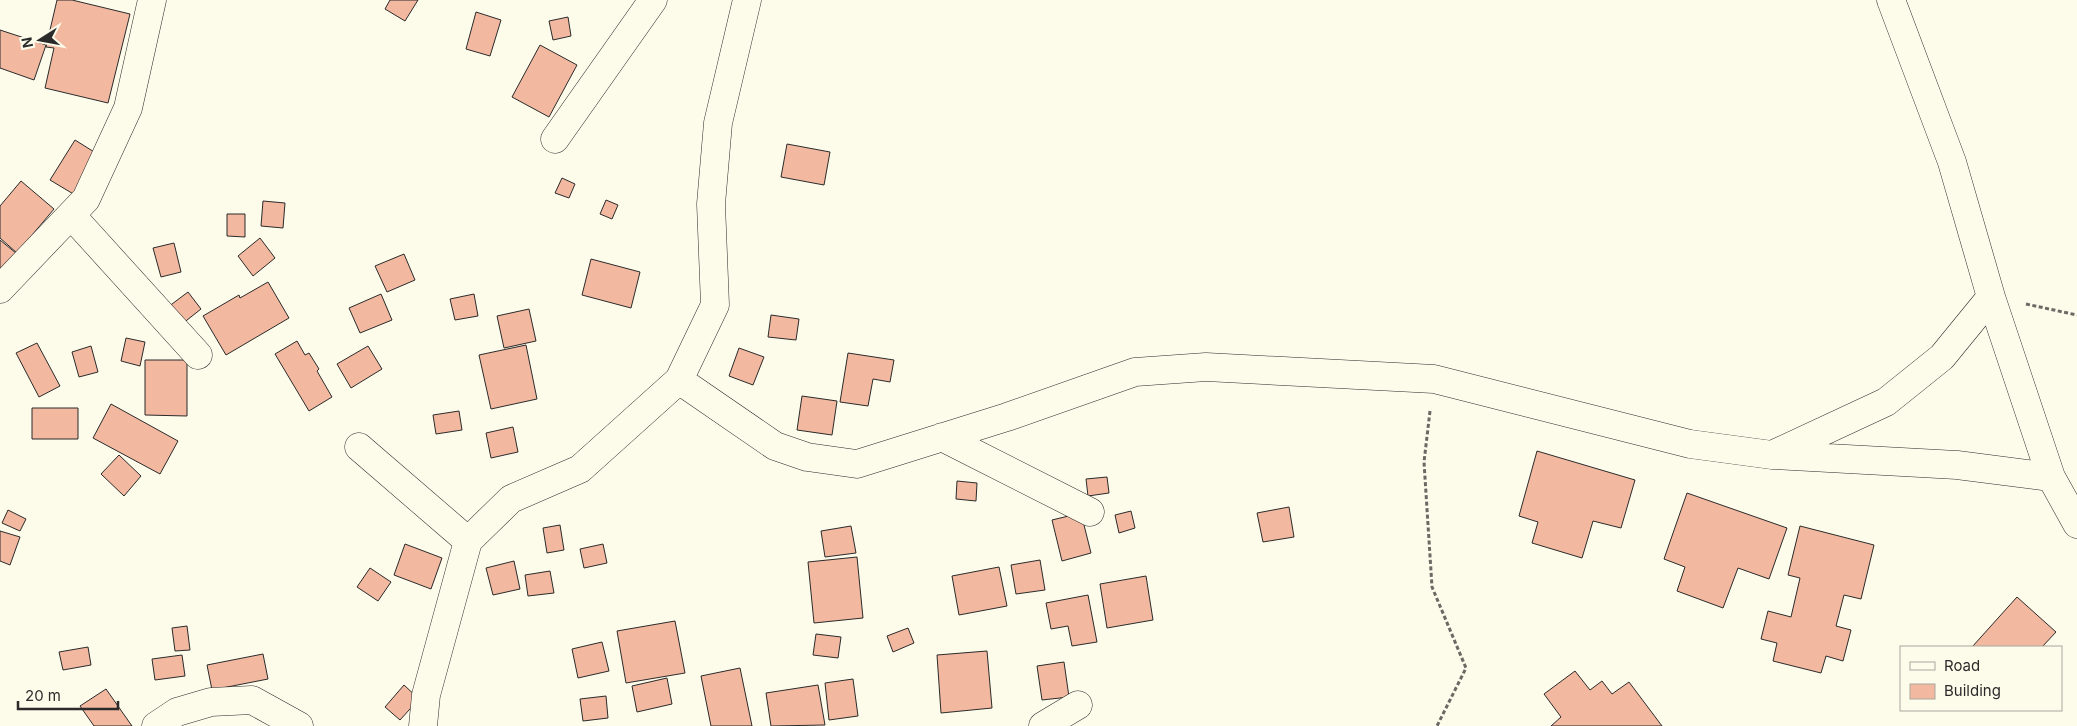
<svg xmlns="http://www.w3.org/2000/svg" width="2077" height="726" font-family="Inter,sans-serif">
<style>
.building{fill:#f2b8a0;stroke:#2b2b2b}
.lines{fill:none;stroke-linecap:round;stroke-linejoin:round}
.minor-casing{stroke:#2b2b2b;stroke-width:29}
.path{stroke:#6a6964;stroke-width:3;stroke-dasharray:4 2.5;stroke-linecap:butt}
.minor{stroke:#fdfbea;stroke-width:28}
</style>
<rect width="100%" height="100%" fill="#fdfbea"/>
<path class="building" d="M 57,0 L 72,0 L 130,14 L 108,103 L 45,88 L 54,48 L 46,47 Z
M 390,0 L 418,0 L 405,21 L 385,9 Z
M 476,12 L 501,20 L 490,56 L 466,49 Z
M 568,17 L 571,36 L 553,40 L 549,21 Z
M 0,30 L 46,45 L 34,80 L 0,68 Z
M 540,45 L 577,65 L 549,117 L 512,97 Z
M 75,140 L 99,155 L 75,195 L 50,180 Z
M 787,144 L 830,152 L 824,185 L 781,177 Z
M 562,178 L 575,184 L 569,198 L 555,193 Z
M 21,181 L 54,209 L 17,253 L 0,238 L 0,206 Z
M 606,200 L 618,205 L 612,219 L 600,214 Z
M 263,201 L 285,203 L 283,228 L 261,226 Z
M 227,214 L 245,214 L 245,237 L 227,236 Z
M 260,238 L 275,258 L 253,276 L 238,256 Z
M 0,240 L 17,254 L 0,274 Z
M 174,243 L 181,272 L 161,277 L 153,248 Z
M 404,254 L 415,280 L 387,292 L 375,266 Z
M 591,259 L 640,272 L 631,308 L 582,295 Z
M 268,282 L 289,318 L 226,355 L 203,316 L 239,295 L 240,298 Z
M 188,292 L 201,309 L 182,324 L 168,307 Z
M 381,294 L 392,320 L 360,333 L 349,308 Z
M 474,294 L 478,316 L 455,320 L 450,299 Z
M 529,309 L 536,341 L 504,348 L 497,316 Z
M 771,315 L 799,319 L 796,340 L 768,337 Z
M 126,338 L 145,342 L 140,366 L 121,361 Z
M 297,341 L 305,355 L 309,353 L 319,369 L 317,371 L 332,397 L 309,411 L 275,354 Z
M 37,343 L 60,386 L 39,397 L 16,353 Z
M 526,345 L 537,399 L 491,409 L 479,355 Z
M 91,346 L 98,372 L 79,377 L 72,352 Z
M 368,346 L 382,369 L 351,388 L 337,364 Z
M 739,348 L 764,357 L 753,385 L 729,376 Z
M 848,353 L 894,360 L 890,382 L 873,379 L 868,406 L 840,402 Z
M 145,360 L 187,360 L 187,416 L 145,415 Z
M 802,396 L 837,401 L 832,435 L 797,430 Z
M 111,404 L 178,441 L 160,474 L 93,438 Z
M 32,408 L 78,408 L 78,439 L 32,439 Z
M 459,411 L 462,430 L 436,434 L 433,415 Z
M 513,427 L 518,452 L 491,458 L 486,433 Z
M 1537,451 L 1635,480 L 1621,528 L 1593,521 L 1582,558 L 1532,543 L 1538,522 L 1519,516 Z
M 119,455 L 141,476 L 124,496 L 101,474 Z
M 1107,477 L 1109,493 L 1088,496 L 1086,479 Z
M 957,481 L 977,483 L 976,501 L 956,499 Z
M 1687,493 L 1787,528 L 1769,579 L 1738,568 L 1723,608 L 1677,591 L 1685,567 L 1664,559 Z
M 1289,507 L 1294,537 L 1263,542 L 1257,513 Z
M 8,510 L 26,519 L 20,531 L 2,523 Z
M 1131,511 L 1135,528 L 1119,533 L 1115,515 Z
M 1081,513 L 1091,553 L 1062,561 L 1052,520 Z
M 560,525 L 564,550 L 547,553 L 543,528 Z
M 851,526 L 856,553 L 825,557 L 821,531 Z
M 1800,526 L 1874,545 L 1861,599 L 1844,595 L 1836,626 L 1851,630 L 1843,661 L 1826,656 L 1821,673 L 1773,661 L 1777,643 L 1761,639 L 1768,611 L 1791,617 L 1800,578 L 1788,575 Z
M 0,531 L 20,537 L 10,565 L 0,561 Z
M 405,544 L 442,558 L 431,589 L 394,575 Z
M 603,544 L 607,563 L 584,568 L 580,549 Z
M 857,557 L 863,618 L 814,623 L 808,562 Z
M 1040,560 L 1045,590 L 1016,594 L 1011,565 Z
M 514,561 L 520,589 L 493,595 L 486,568 Z
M 999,567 L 1007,606 L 959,615 L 952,576 Z
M 370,568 L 391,582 L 378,601 L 357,587 Z
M 550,571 L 554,593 L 528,596 L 525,575 Z
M 1146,576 L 1153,620 L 1107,628 L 1100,584 Z
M 1088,595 L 1097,642 L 1072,646 L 1068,626 L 1051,629 L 1046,603 Z
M 2017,597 L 2056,632 L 2042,647 L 1972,647 Z
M 675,621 L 685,673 L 626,683 L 617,631 Z
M 187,626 L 190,650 L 175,651 L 172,628 Z
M 908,628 L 914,643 L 893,652 L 887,636 Z
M 816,634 L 841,637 L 838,658 L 813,655 Z
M 602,642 L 609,671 L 578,678 L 572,649 Z
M 88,647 L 91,665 L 63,670 L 59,652 Z
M 987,651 L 992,708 L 941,713 L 937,655 Z
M 263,654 L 268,679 L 212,690 L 207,665 Z
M 182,655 L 185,676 L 155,680 L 152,659 Z
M 1064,662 L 1069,697 L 1042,700 L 1037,666 Z
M 740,668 L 752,726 L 711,726 L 701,676 Z
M 1575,671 L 1590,690 L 1602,681 L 1612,694 L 1629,682 L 1662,726 L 1551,726 L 1561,717 L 1544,694 Z
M 667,678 L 672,704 L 637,712 L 632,686 Z
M 853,679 L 858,716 L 829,720 L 825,683 Z
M 404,685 L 419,699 L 400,720 L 385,707 Z
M 818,685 L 825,725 L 771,726 L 766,693 Z
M 106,689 L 132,726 L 94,726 L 80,706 Z
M 606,696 L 608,718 L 583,721 L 580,699 Z"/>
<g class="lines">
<g class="minor-casing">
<path id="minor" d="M 1891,0 L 1952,162 L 1991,297 L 2051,477
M 555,139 L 653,0
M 71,215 L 198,355
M 0,289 L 86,199 L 128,108 L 152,0
M 679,380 L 775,446 L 807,457 L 857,464 L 1007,417 L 1135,372 L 1206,367 L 1434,379 L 1690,444 L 1772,455 L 1886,402 L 1942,357 L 1991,297
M 942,437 L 1090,512
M 359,447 L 468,541
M 1775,455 L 1957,465 L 2051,477 L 2077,524
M 156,726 L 177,712 L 211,702 L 252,700 L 299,726
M 423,726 L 426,695 L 468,541 L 511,499 L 580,469 L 679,380 L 715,305 L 711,204 L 718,123 L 747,0
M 1043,726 L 1078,705"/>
</g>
<path class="path" d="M 2026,304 L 2077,315
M 1430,411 L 1424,462 L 1432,587 L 1466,668 L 1437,726"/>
<use href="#minor" class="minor"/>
</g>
<rect x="1900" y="646" width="162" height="65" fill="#fdfbea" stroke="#a9a89e"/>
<rect x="1910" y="662" width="25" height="8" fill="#fdfbea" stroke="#a9a89e"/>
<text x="1944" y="671" font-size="15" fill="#2b2b2b">Road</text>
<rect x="1910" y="684" width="25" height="15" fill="#f2b8a0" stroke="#a9a89e"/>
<text x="1944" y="696" font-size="15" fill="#2b2b2b">Building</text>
<g transform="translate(40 40) rotate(259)" stroke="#fdfbea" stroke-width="4" paint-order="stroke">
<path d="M0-4L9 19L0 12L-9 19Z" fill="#2b2b2b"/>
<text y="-8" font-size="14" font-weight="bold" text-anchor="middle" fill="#2b2b2b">N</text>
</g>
<path d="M18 701v8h100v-8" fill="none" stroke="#2b2b2b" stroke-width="2.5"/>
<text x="25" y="701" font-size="15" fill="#2b2b2b" stroke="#fdfbea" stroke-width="4" paint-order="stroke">20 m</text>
</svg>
